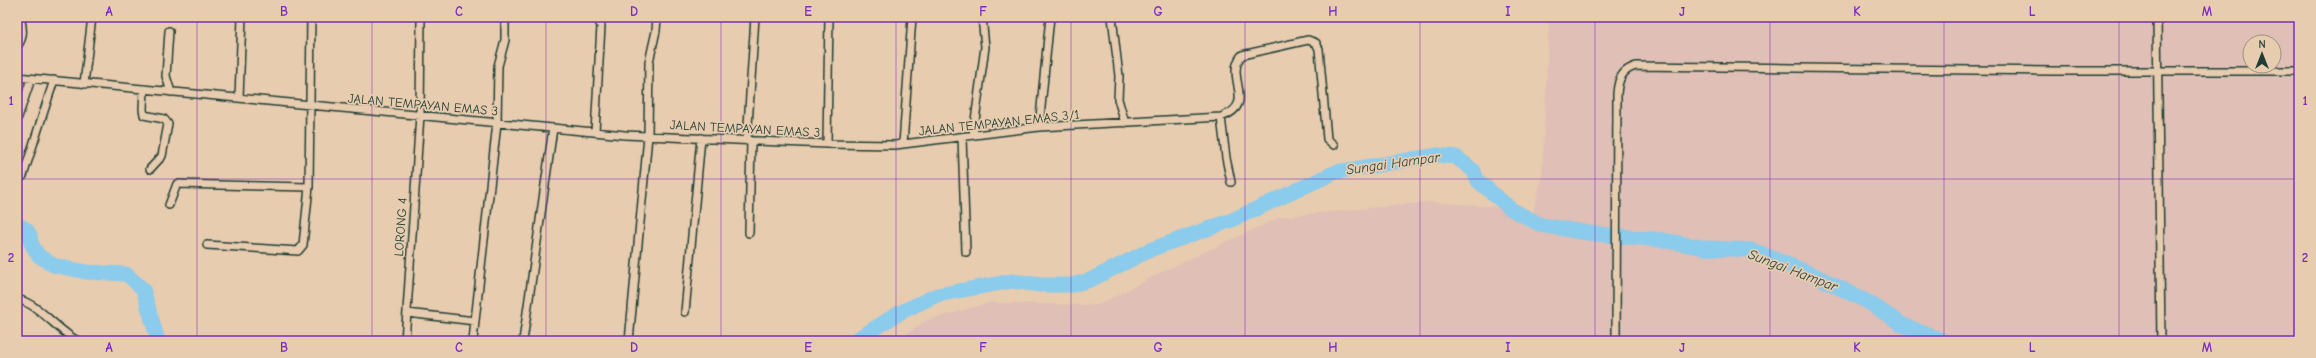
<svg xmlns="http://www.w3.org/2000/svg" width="2316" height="358" font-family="'Comic Neue',sans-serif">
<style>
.built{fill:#dfbfb6;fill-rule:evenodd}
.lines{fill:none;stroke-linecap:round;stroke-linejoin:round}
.river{stroke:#8bcbec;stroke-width:15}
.street-casing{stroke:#1f3d34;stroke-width:10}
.street{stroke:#e8ccaf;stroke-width:7}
.grid{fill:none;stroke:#7b2cbf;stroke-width:1;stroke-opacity:0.55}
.labels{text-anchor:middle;stroke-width:3.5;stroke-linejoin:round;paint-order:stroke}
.street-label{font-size:13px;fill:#1f3d34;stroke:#e8ccaf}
.water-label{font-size:14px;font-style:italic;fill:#24443d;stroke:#e8ccaf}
.neatline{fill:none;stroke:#7b2cbf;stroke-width:1.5}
.grid-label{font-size:13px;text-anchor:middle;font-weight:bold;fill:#7b2cbf}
</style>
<rect width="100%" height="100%" fill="#e8ccaf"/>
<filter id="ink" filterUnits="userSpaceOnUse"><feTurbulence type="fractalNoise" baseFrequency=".025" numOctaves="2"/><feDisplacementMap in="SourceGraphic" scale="8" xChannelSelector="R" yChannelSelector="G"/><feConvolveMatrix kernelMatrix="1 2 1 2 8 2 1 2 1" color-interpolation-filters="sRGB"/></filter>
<g filter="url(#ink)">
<path class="built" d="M 1549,17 L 2299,17 L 2299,341 L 897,341 L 925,321 L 989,303 L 1098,305 L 1164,271 L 1280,217 L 1430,202 L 1498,207 L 1529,228 L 1542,177 ZM 2250,42 L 2274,42 L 2274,66 L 2250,66 Z"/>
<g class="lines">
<path class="river" d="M 17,224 L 27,230 L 30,235 L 31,243 L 38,255 L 53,265 L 86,272 L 126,274 L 143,289 L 158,341
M 854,341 L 901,312 L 937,295 L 1012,281 L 1041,285 L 1072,285 L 1090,280 L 1152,249 L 1232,220 L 1336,172 L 1438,155 L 1456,157 L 1474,171 L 1477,180 L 1511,209 L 1541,225 L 1588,233 L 1662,240 L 1706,248 L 1752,250 L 1814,275 L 1868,302 L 1903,325 L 1944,341"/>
<g class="street-casing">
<path id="street" d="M 1112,17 L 1119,76 L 1118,99 L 1125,123
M 2157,17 L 2161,341
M 169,31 L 166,76 L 171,92
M 17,46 C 24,39 23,27 20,17
M 17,77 L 625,135 L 827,144 L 895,145 L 1039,127 L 1221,117 C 1259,104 1223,77 1242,55 L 1308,40 L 1316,43 L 1319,49 L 1327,139 L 1334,145
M 84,84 L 92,17
M 144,89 L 143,109 L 144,115 L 164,119 L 168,124 L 162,156 L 150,169
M 239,98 L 242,17
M 1221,117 L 1226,158 L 1231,182
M 17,120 L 31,79
M 1039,127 L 1050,17
M 595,132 L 601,26 L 597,17
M 973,135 L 985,47 L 982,17
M 962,137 L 966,252
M 747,141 L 755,17
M 827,144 L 829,17
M 903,144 L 912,17
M 23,176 L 54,80
M 169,205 L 177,184 L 309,187
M 749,233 L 751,141
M 207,245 L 298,251 L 303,245 L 309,187 L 311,17
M 17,299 C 41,305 56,330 78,341
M 685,312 L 701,138
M 407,313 L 475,321 L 473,341
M 475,321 L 497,123 L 498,66 L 505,40 L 505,17
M 405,341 L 420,115 L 421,17
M 523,341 L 553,128
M 629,341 L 648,136 L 649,62 L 656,31 L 657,17
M 1616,341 L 1617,94 C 1618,79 1622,70 1636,66 L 2054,71 L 2299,71"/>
</g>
<use href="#street" class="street"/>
</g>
</g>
<path class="grid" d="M 197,17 L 197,341M 372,17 L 372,341M 546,17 L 546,341M 721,17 L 721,341M 896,17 L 896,341M 1071,17 L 1071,341M 1245,17 L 1245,341M 1420,17 L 1420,341M 1595,17 L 1595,341M 1770,17 L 1770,341M 1944,17 L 1944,341M 2119,17 L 2119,341M 17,179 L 2299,179"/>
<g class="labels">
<g class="street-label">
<text transform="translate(423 104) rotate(5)" y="5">JALAN TEMPAYAN EMAS 3</text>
<text transform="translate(999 122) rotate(-6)" y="5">JALAN TEMPAYAN EMAS 3/1</text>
<text transform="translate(745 128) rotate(3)" y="5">JALAN TEMPAYAN EMAS 3</text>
<text transform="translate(400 227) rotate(-86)" y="5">LORONG 4</text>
</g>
<g class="water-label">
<text transform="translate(1393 163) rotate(-8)" y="5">Sungai Hampar</text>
<text transform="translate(1793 270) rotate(21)" y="5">Sungai Hampar</text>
</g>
</g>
<rect width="2316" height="358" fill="none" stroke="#e8ccaf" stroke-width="44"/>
<g transform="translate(2262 54)"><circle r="19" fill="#e8ccaf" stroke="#98937e"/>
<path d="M0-3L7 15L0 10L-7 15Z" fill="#1f3d34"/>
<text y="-6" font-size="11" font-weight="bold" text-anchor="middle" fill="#1f3d34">N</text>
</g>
<rect x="22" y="22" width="2272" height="314" class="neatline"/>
<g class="grid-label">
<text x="109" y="16">A</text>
<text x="284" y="16">B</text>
<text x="459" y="16">C</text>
<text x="634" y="16">D</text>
<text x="808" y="16">E</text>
<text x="983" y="16">F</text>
<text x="1158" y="16">G</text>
<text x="1333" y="16">H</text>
<text x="1508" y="16">I</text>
<text x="1682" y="16">J</text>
<text x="1857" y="16">K</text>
<text x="2032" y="16">L</text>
<text x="2207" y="16">M</text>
<text x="11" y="105">1</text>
<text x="2305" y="105">1</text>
<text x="11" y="262">2</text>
<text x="2305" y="262">2</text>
<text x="109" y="352">A</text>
<text x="284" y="352">B</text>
<text x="459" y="352">C</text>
<text x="634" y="352">D</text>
<text x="808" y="352">E</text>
<text x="983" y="352">F</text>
<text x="1158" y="352">G</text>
<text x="1333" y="352">H</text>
<text x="1508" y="352">I</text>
<text x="1682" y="352">J</text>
<text x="1857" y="352">K</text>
<text x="2032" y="352">L</text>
<text x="2207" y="352">M</text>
</g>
</svg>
